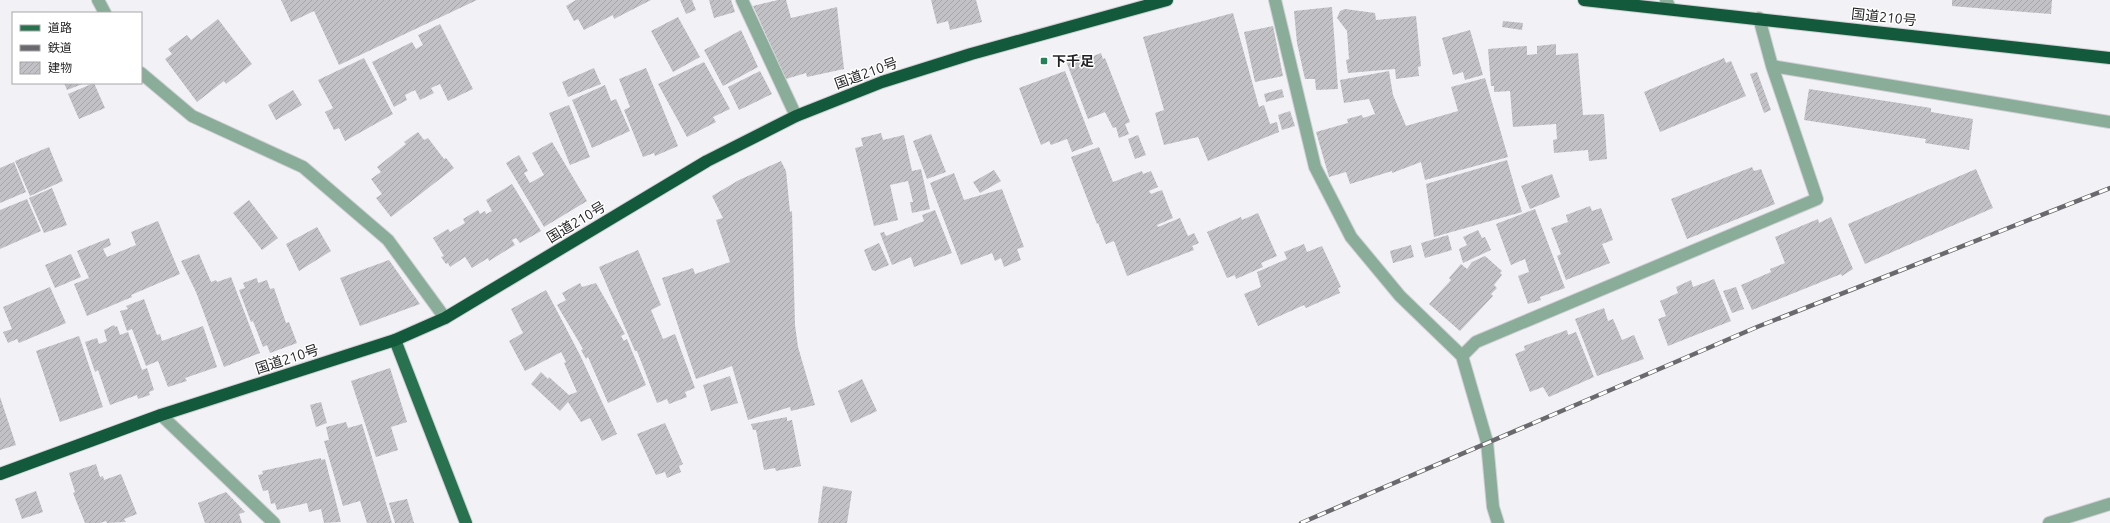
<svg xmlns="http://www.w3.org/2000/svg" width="2110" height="523" font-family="Ubuntu,'Noto Sans JP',sans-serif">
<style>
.building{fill:url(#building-hatch)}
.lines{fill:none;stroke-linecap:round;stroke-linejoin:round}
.lane-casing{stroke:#d0cfd4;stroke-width:14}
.street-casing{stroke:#d0cfd4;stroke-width:14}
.primary-casing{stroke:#d0cfd4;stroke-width:14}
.highway-casing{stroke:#d0cfd4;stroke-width:14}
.lane{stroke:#8aad99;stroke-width:12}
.street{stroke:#8aad99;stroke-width:12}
.primary{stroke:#297250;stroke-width:12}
.highway{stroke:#125a3b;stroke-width:12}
.rail-casing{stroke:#6a696d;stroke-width:4.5}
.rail{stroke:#fff;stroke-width:3;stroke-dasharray:9;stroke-linecap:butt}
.poi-dot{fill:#248158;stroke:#fff;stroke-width:1.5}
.labels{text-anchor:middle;stroke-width:3;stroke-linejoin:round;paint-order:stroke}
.street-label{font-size:14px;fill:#201f22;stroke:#fff}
.poi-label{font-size:14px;font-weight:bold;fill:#201f22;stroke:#fff;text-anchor:start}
</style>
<defs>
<pattern id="building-hatch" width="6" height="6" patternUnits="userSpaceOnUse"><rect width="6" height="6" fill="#c2c1c6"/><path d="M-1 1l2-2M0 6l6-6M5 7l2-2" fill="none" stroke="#a6a5aa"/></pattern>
</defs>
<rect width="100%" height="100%" fill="#f2f1f6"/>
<path class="building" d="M 281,0 L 477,0 L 339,65 L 314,11 L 291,22 Z
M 576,0 L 651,0 L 614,19 L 613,15 L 584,30 L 578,19 L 574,21 L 566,6 Z
M 680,0 L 692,0 L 696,10 L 686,14 Z
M 709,0 L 731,0 L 735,12 L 714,18 Z
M 778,0 L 786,0 L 791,18 L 837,7 L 844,69 L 807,77 L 806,73 L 786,79 L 753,6 Z
M 931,0 L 976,0 L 982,22 L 950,30 L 948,21 L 937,24 Z
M 1952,0 L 2052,0 L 2051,14 L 1952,6 Z
M 1332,7 L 1338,89 L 1316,90 L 1315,79 L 1305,79 L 1297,43 L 1294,11 Z
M 1345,9 L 1375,13 L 1376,20 L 1416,16 L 1421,66 L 1418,67 L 1419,76 L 1396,79 L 1395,69 L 1348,73 L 1346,60 L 1349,59 L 1347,31 L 1337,18 L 1340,11 Z
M 1233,13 L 1259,107 L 1264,105 L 1270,124 L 1277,122 L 1279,132 L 1208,161 L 1198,137 L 1164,145 L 1155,113 L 1164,110 L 1143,37 Z
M 678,17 L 700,57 L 673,72 L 651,31 Z
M 218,19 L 252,64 L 226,84 L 224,81 L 197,102 L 165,59 L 172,54 L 168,49 L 187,35 L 191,40 Z
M 1503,21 L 1523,23 L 1522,30 L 1502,27 Z
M 440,24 L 473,89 L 448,101 L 440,84 L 431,88 L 434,93 L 420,100 L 415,90 L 405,95 L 407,100 L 394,107 L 372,62 L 412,42 L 416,49 L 423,45 L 418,35 Z
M 1273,26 L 1283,76 L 1255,82 L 1244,32 Z
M 741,30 L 758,67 L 723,86 L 704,50 Z
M 1470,30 L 1483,75 L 1465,80 L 1463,72 L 1453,75 L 1442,38 Z
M 1556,44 L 1556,55 L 1578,53 L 1583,115 L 1604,114 L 1607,159 L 1589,161 L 1588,150 L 1554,153 L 1553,140 L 1557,139 L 1556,124 L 1513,127 L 1510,91 L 1494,92 L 1494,86 L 1491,86 L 1488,49 L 1527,46 L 1527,55 L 1537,54 L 1537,46 Z
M 1101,53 L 1103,59 L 1105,58 L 1130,122 L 1125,124 L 1129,134 L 1119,138 L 1116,127 L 1113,128 L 1105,112 L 1088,119 L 1066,61 L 1084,54 L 1086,59 Z
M 364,58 L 393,114 L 345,141 L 339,128 L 334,130 L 325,112 L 333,108 L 318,80 Z
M 1724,58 L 1726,63 L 1731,61 L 1746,96 L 1660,132 L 1644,92 Z
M 704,62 L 730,109 L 713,117 L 716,122 L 687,137 L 658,84 Z
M 594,68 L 601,84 L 568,97 L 562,82 Z
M 646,68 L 678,146 L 655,156 L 654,153 L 643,157 L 624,110 L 630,107 L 619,79 Z
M 760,71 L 772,94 L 739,110 L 728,87 Z
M 1065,71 L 1093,144 L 1072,152 L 1067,139 L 1051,145 L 1049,141 L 1041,145 L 1019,88 Z
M 1389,71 L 1393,95 L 1406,126 L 1458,111 L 1451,87 L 1485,78 L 1508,157 L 1425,180 L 1421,162 L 1392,173 L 1392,171 L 1350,184 L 1346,172 L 1329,177 L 1316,132 L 1348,123 L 1347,119 L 1362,115 L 1363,118 L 1375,114 L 1369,99 L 1344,103 L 1340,80 Z
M 1757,72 L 1771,110 L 1764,113 L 1750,74 Z
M 64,83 L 85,83 L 67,90 Z
M 94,83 L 105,108 L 79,119 L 68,94 Z
M 605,85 L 611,101 L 616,99 L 630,131 L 592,148 L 572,100 Z
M 1282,89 L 1284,97 L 1266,102 L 1264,94 Z
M 1809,89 L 1931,108 L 1931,112 L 1973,119 L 1969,150 L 1925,143 L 1926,139 L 1804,120 Z
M 293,90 L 302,105 L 276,120 L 268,105 Z
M 569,105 L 590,157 L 570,165 L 549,113 Z
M 1290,111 L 1295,126 L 1282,130 L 1278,115 Z
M 418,132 L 424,140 L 428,138 L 444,159 L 446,158 L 454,168 L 391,217 L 376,198 L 382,194 L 371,179 L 381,172 L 377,167 L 406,144 L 404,142 Z
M 881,133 L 883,140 L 904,135 L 912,171 L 921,169 L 930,209 L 912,213 L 910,202 L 913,202 L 908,181 L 890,185 L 898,220 L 874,226 L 855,148 L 863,146 L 861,138 Z
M 931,134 L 946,172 L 927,179 L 913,141 Z
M 1138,135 L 1146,155 L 1135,159 L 1128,139 Z
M 552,142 L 587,201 L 544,227 L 506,163 L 519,155 L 528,171 L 524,173 L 530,183 L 544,175 L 532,153 Z
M 49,147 L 63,181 L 30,196 L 15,161 Z
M 1099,147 L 1113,182 L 1142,171 L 1143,174 L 1151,171 L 1158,187 L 1149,191 L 1151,194 L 1162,190 L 1173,218 L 1157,225 L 1158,227 L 1180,218 L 1188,236 L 1194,233 L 1199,243 L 1192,246 L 1194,250 L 1127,276 L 1114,241 L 1106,244 L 1098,223 L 1097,224 L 1071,157 Z
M 1507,160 L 1522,212 L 1434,237 L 1426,184 Z
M 781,161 L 786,171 L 790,212 L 792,211 L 795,325 L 798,347 L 815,405 L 791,411 L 790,407 L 748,420 L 732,366 L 696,379 L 662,278 L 693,268 L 695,274 L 730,262 L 716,220 L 723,218 L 712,196 L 739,180 Z
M 14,162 L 26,192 L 0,203 L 0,168 Z
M 1752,167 L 1754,171 L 1761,169 L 1775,204 L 1687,239 L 1671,199 Z
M 1976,169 L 1993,208 L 1865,264 L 1848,224 Z
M 994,170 L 1001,181 L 980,193 L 973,182 Z
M 954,173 L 964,200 L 1002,189 L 1024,247 L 1017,249 L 1021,260 L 1004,267 L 1001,258 L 995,261 L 992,253 L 961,265 L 930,183 Z
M 1552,174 L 1560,197 L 1530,209 L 1521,186 Z
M 512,184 L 541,231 L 520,243 L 516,238 L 512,240 L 515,245 L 489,261 L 488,258 L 472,268 L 465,257 L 450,267 L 448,263 L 446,264 L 441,257 L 444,256 L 433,238 L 448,229 L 450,232 L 465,223 L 463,219 L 478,210 L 480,214 L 485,211 L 486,214 L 492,211 L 486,200 Z
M 52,188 L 67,225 L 44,233 L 29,198 Z
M 27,199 L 41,231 L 0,249 L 0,210 Z
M 249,200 L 278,238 L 262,250 L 233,213 Z
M 1590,206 L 1592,211 L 1601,208 L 1613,240 L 1602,244 L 1610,263 L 1566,280 L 1557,256 L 1561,254 L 1551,228 L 1568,222 L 1566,215 Z
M 1535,209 L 1565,288 L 1540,297 L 1541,300 L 1528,304 L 1518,276 L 1529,272 L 1525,259 L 1511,265 L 1496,224 Z
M 935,210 L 952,253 L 914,267 L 911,257 L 892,265 L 880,233 L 884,232 L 886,236 L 924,221 L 922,215 Z
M 1258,213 L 1277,256 L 1261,263 L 1263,267 L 1236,279 L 1235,275 L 1227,278 L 1207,232 L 1241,217 L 1242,220 Z
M 1831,217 L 1853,269 L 1842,276 L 1841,274 L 1752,310 L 1741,285 L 1771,272 L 1770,269 L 1785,263 L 1775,237 L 1818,219 L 1819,223 Z
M 158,221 L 180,274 L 131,295 L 132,297 L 87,316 L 74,284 L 89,278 L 77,251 L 109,238 L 111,245 L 103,249 L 107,257 L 136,245 L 131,232 Z
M 317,227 L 331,251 L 299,271 L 286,244 Z
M 1478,230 L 1482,238 L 1485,237 L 1491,250 L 1463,263 L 1459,249 L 1467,245 L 1463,237 Z
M 1448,235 L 1452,250 L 1425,258 L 1421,243 Z
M 879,243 L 889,265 L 875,271 L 872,270 L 864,250 Z
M 1304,244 L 1307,252 L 1322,246 L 1341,287 L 1338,288 L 1340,293 L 1306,308 L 1304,305 L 1258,326 L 1244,294 L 1261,287 L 1257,272 L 1287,259 L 1284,252 Z
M 1411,245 L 1414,257 L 1393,263 L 1390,251 Z
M 638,250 L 661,305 L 651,310 L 663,339 L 675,334 L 695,388 L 685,392 L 687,397 L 669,404 L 667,399 L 657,403 L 637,351 L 635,351 L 599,267 Z
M 71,254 L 81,277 L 55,288 L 45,265 Z
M 199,254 L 211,282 L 216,280 L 217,282 L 231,277 L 260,353 L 224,367 L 196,292 L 181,261 Z
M 1485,256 L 1502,271 L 1500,273 L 1502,275 L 1494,285 L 1497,288 L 1491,294 L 1493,296 L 1460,331 L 1429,304 L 1451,280 L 1449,278 L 1461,264 L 1467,269 L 1472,262 Z
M 389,260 L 420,304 L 360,326 L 340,278 Z
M 257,278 L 258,283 L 267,280 L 270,289 L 274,288 L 286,323 L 289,322 L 297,343 L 270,353 L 267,345 L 263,347 L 253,321 L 251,322 L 239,290 L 245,288 L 243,283 Z
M 1714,279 L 1731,321 L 1668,346 L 1658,319 L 1666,316 L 1660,301 L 1678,293 L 1676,287 L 1691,280 L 1693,287 Z
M 580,283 L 582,287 L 596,283 L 625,334 L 621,336 L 624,341 L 627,339 L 646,385 L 608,403 L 588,357 L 586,359 L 581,350 L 583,349 L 557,305 L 566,300 L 562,293 Z
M 50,287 L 66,323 L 19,343 L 17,339 L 8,343 L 3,332 L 12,329 L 3,307 Z
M 1736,287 L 1744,309 L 1732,313 L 1723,291 Z
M 546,290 L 580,355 L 617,434 L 602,441 L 590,418 L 581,422 L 568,402 L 560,411 L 531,384 L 541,372 L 548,379 L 549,377 L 569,395 L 577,392 L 564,363 L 566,362 L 561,352 L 525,371 L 509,341 L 523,333 L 511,309 Z
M 144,299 L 157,335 L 160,334 L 162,341 L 203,326 L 217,367 L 185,378 L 187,381 L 168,387 L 158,361 L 146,366 L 132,329 L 127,331 L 120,311 L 128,309 L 126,306 Z
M 1604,308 L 1608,321 L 1613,319 L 1622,340 L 1634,335 L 1644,359 L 1597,376 L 1575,319 Z
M 114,325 L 115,327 L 117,326 L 120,335 L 128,332 L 142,370 L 147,368 L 154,390 L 149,392 L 150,395 L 138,399 L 137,395 L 110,405 L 98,370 L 95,372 L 85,342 L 97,338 L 99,344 L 107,341 L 104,330 Z
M 1567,330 L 1568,335 L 1576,332 L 1594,377 L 1549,397 L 1543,387 L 1530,392 L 1515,354 L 1525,350 L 1524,346 Z
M 79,336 L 103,407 L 60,422 L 36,351 Z
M 390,368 L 407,422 L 391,427 L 398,450 L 376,457 L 351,381 Z
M 730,376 L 738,403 L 711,411 L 703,385 Z
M 862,379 L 877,411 L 851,423 L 838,391 Z
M 0,397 L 16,445 L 0,450 Z
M 321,402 L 327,423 L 316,427 L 310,405 Z
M 787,417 L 787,421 L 792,420 L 801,466 L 776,471 L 775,468 L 764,470 L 756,430 L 753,430 L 751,424 Z
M 346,422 L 348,428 L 362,424 L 392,523 L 367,523 L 360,501 L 343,506 L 324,441 L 329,440 L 326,427 Z
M 665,423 L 683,464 L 679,466 L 681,472 L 667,478 L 665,472 L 656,475 L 637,434 Z
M 321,458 L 321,460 L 325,459 L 341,522 L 324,523 L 321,509 L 309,512 L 307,503 L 277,510 L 275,503 L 271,504 L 268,490 L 263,491 L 258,475 L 263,474 L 262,471 Z
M 96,464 L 100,477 L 103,476 L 104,480 L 121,474 L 137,514 L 124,519 L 126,522 L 107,523 L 106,521 L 100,523 L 85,523 L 73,493 L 75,492 L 69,473 Z
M 823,486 L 852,491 L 847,523 L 818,523 Z
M 36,491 L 43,512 L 22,519 L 15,499 Z
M 226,492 L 245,512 L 239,514 L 242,523 L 205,523 L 198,503 Z
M 407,499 L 414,523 L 395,523 L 389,503 Z"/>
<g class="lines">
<g class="lane-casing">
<path id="lane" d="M 1666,0 L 1670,8"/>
</g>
<g class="street-casing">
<path id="street" d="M 98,0 L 105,13
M 742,0 L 796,116
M 1275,0 L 1315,167 L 1351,237 L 1400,296 L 1462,356 L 1487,442 L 1493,507 L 1498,523
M 1759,18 L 1772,66 L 2110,122
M 141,73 L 192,116 L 303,167 L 388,240 L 445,318
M 1462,356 L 1476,342 L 1817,199 L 1772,66
M 161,415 L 274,523
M 2049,523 L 2110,504"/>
</g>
<g class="primary-casing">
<path id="primary" d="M 395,340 L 466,523"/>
</g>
<g class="highway-casing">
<path id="highway" d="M 1584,0 L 2110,58
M 0,474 L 161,415 L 395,340 L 445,318 L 707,161 L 796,116 L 882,82 L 971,54 L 1167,0"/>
</g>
<use href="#lane" class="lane"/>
<use href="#street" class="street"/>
<use href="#primary" class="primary"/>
<use href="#highway" class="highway"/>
<g class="rail-casing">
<path id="rail" d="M 1301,523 L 1757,327 L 2110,188"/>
</g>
<use href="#rail" class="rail"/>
</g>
<rect class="poi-dot" x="1040" y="57" width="8" height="8" rx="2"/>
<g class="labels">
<g class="street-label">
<text transform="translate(1884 17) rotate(6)" y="5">国道210号</text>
<text transform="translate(866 73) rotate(-20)" y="5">国道210号</text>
<text transform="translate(576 222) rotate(-31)" y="5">国道210号</text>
<text transform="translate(287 359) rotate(-18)" y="5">国道210号</text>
</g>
<g class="poi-label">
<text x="1052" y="66">下千足</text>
</g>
</g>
<rect x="12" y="12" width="130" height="72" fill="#ffffff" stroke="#a6a5a7"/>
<rect x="20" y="25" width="20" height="6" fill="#297250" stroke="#a6a5a7"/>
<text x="48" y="32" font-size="12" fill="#201f22">道路</text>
<rect x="20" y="45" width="20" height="6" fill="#6a696d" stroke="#a6a5a7"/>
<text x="48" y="52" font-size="12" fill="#201f22">鉄道</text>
<rect x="20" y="62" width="20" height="12" fill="url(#building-hatch)" stroke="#a6a5a7"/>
<text x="48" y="72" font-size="12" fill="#201f22">建物</text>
</svg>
